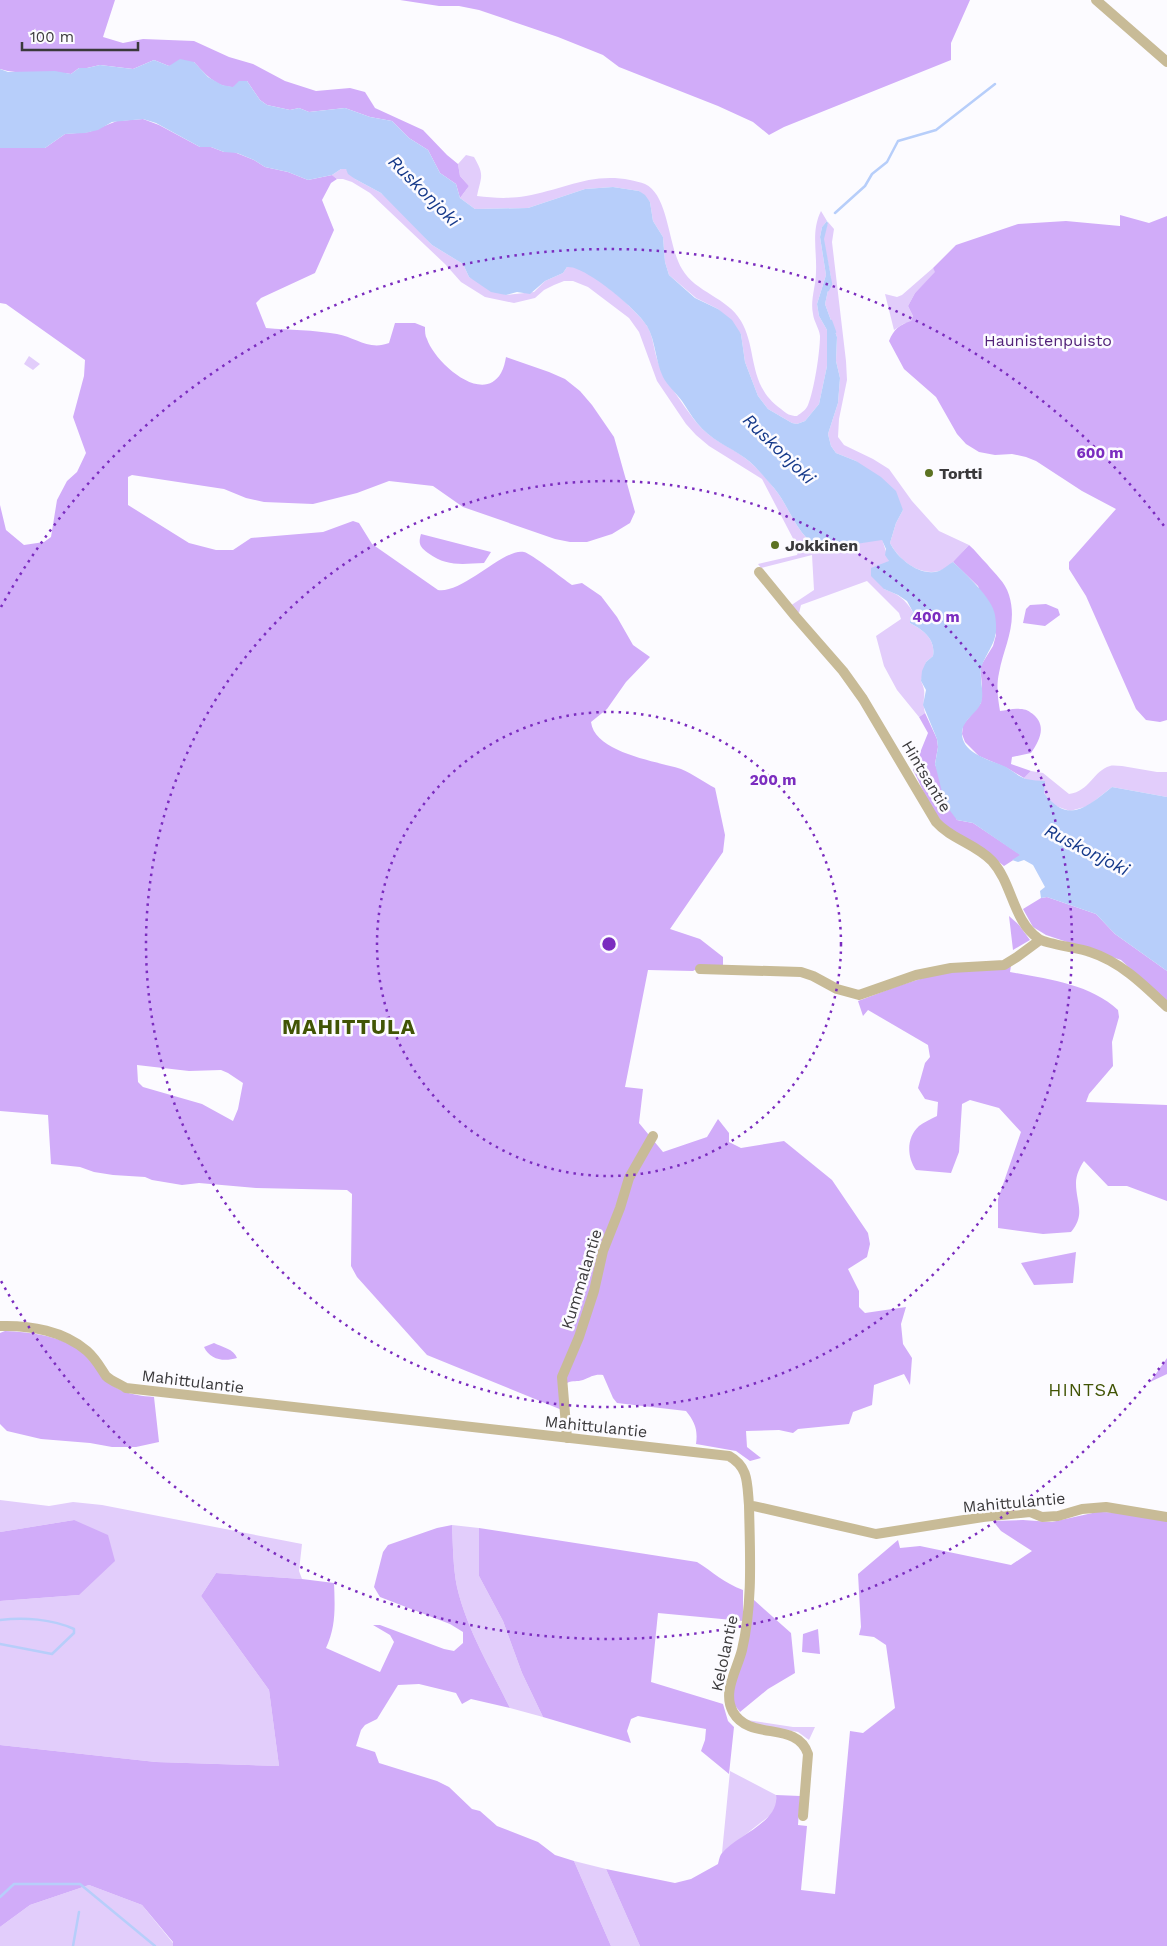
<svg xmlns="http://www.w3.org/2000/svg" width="1167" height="1946" font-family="'Work Sans',sans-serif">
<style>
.green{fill:#e2cdfb}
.forest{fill:#d1acf9;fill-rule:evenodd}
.water{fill:#b7cefa}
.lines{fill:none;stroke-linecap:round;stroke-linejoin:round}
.stream{stroke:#b7cefa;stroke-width:2.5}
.minor{stroke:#c8bb97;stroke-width:10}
.ring{fill:none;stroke:#7b2cbf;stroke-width:2.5;stroke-dasharray:2.5 5}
.poi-dot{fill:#5c7222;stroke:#fcfbff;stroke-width:2}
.labels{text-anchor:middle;stroke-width:5;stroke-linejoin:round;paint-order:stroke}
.park-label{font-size:16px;fill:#522279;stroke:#fcfbff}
.poi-label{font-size:16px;font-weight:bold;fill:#3a393b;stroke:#fcfbff;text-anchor:start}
.street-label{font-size:16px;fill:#3a393b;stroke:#fcfbff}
.water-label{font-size:18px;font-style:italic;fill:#15398a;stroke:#fcfbff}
.neighbourhood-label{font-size:18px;letter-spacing:1px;fill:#415405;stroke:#fcfbff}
.district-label{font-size:21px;font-weight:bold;letter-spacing:1px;fill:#415405;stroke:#fcfbff}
.centre{fill:#7b2cbf;stroke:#fcfbff;stroke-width:2.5}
.ring-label{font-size:15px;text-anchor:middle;font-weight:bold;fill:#7b2cbf;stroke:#fcfbff;stroke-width:5;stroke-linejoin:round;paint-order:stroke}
</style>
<rect width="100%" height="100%" fill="#fcfbff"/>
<path class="green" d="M 466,155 L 474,157 C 485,176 481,176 477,196 C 493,198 509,199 526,196 C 562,190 591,172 630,180 C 634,181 641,182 645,184 C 669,195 668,247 682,269 C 696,293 727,297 741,321 C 758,350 747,385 781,409 C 787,414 790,416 797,416 C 801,413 806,410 808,405 C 814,391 820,352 820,336 C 819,328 814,322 813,314 C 810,300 816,286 816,272 C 817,251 811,231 821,211 L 827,221 L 822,227 L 820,237 L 826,275 L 817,304 L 819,316 L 827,330 L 827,366 L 819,404 L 805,421 L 797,424 L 792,423 L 768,409 L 758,396 L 745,362 L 741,334 L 718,309 L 696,298 L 669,275 L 665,262 L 663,237 L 653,221 L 650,202 L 639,191 L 613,187 L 585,189 L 528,208 L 475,209 L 460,198 L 469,186 L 460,176 L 458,164 Z
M 341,169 L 346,169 L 355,179 L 381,193 L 395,205 L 432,245 L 463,264 L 469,277 L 506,295 L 534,292 L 545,281 L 563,273 L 567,267 C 587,264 632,307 645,323 C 654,335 653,349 658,362 C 661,374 688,412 697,423 C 712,441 728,445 745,458 C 756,466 766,478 774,488 C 790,507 798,540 823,549 L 882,539 L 889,561 L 884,589 C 898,594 905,599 913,612 L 910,623 C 923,630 936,639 933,656 L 926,662 L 921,681 C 928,695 921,698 925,713 L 919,717 L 897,690 L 884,666 L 876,636 L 901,619 L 899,613 L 867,581 L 801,605 L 799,613 L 790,606 L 814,590 L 812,555 L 761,568 L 758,564 L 797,555 L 799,550 L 762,479 L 709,446 L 696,435 L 686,424 L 657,381 L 639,332 L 629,318 L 588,287 L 573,281 L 564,281 L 554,285 L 544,290 L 535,298 L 514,303 L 485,297 L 461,282 L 445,264 L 370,193 L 352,182 L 343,179 L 337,179 L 332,175 Z
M 828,222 L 834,229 L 832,242 L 846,361 L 847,380 L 839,419 L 838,437 L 844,445 L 873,459 L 889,469 L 912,501 L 939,531 L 969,545 C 961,553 951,568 939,571 C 919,576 899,560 890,543 L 896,523 L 903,510 L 856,461 L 836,453 L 831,446 L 828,434 L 838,403 L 840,378 L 836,361 L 837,337 L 825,304 L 831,277 L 823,239 Z
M 933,268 L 936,272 L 915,293 L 908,306 L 913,316 L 911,322 L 903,324 L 894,330 L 885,294 L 897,297 L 902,295 Z
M 29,356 L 40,364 L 33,370 L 24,364 Z
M 1122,766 L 1157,772 L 1167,772 L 1167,797 L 1112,787 L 1088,806 L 1070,811 L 1053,805 L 1044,793 L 1024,778 L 1031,771 L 1043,773 L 1069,794 C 1090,791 1093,771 1110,766 C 1113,765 1118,766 1122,766 Z
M 0,1500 L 49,1506 L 73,1502 L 102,1505 L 302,1544 L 299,1571 L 302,1579 L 216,1573 L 201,1596 L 269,1690 L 279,1766 L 156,1762 L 0,1745 L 0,1601 L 79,1595 L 74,1520 L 0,1532 Z
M 452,1525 L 479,1528 L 479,1576 L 503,1621 L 522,1673 L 543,1717 L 510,1708 C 491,1669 467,1630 457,1587 C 453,1567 453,1546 452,1525 Z
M 747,1720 L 793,1727 L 815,1727 L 809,1740 L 798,1732 L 761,1726 Z
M 730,1771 L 776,1795 L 777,1803 L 773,1813 L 722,1853 Z
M 574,1861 L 606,1869 L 640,1946 L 611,1946 Z
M 89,1885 L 142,1905 L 173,1943 L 173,1946 L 0,1946 L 0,1927 L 30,1905 Z"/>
<path class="forest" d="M 0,0 L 115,0 L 103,37 L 123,43 L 143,39 L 194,41 L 229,57 L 253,64 L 285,81 L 316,91 L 350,88 L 365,92 L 375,108 L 423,130 L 447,155 L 458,164 L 460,176 L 469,186 L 460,198 L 456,184 L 440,173 L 428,150 L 409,138 L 392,121 L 370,117 L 345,108 L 309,112 L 299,108 L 290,110 L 267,105 L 260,100 L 247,81 C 243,83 237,87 233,87 C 217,88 203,72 194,62 L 169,66 L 154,60 L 133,69 L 100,65 L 87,68 L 79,68 L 71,74 C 47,70 23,76 0,69 Z
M 400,0 L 970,0 L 951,43 L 951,60 L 784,127 L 769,135 L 753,122 L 718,106 L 619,67 L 603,55 L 558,37 L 479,10 L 459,6 L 439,6 Z
M 143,119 L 159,125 L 200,147 L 211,147 L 224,152 L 234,152 L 254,160 L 265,167 L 288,172 L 308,180 L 332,175 L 337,179 L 331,183 L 322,200 L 334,230 L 315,273 L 261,298 L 256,303 L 266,328 C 289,330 314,330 337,334 C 355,337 369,351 389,343 L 395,323 L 415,323 L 425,327 C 425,331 425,336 427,339 C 434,361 482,406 501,373 C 504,368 505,362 506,357 L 549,372 L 565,379 L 580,391 L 592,405 L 614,437 L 635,512 L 630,523 L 612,534 L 587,542 L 570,542 L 555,539 L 463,507 L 433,486 L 389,481 L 357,493 L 313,504 L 264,502 L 246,498 L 224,489 L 132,475 L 128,477 L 128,505 L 189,543 L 216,550 L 233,550 L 251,538 L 323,532 L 353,521 L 359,523 L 372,544 L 438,590 C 463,594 505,547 524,552 C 532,554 562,578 572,585 L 582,583 L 601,596 L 617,617 L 633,645 L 650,657 L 626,682 L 607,709 L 591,722 C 595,753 656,761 681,769 C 693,774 704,782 715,788 L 725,835 L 723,852 L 670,929 L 700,939 L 723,957 L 723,966 L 700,967 L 693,971 L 648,970 L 625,1087 L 643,1089 L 639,1123 L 663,1152 L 707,1137 L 718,1119 L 729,1133 L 729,1142 L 741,1148 L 784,1141 L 832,1180 L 868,1233 L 870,1244 L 867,1257 L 848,1269 L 859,1291 L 859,1307 L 865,1313 L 906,1307 L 901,1324 L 903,1344 L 912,1358 L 910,1385 L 904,1374 L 874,1385 L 872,1405 L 853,1412 L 849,1424 L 798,1429 L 793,1433 L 779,1430 L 746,1431 L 747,1447 L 761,1458 L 750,1461 L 736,1451 L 696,1444 C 698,1430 695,1422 686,1411 L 617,1403 L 613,1398 L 603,1375 C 594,1374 591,1377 583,1380 C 577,1382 573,1380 567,1383 L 562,1410 L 427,1355 L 357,1277 L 351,1266 L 352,1194 L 347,1190 L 256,1188 L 199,1183 L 182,1185 L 152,1180 L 145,1177 L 113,1175 L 94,1172 L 80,1167 L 51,1164 L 48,1115 L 0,1111 L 0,505 L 6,530 L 24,545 L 44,542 L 51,537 L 57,500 L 67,481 L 77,472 L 86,453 L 73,417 L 84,376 L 85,360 L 6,304 L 0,303 L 0,148 L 45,148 L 65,134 L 89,132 L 117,121 ZM 137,1065 L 189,1071 L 221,1070 L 228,1073 L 243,1083 L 238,1109 L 233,1121 L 202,1104 L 143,1087 L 138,1082 Z
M 1120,215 L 1149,223 L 1167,216 L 1167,720 L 1160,722 L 1146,720 L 1136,709 L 1086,596 L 1069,569 L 1069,562 L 1116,509 L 1082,491 L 1036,461 L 1026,457 L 1012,454 L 995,455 L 979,452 L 966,444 L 957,434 L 936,397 L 904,369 L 889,341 C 894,329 899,325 911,321 L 913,316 L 908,306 L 915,293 L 935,272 L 933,268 L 956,245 L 1018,224 L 1066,221 L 1120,226 Z
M 421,534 L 491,552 L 484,563 C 462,564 447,567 428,553 C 420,547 418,544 421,534 Z
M 969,545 C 976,551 980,557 987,564 C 995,574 1005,582 1009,595 C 1018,624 1004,646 999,673 C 996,687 998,698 1000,711 C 1006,711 1013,708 1020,709 C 1026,709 1029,711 1034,715 C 1047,727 1039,741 1031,753 L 1012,757 L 1011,764 L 1031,771 L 1024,778 L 1007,768 L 979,756 L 965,742 L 962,734 L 963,725 L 981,703 L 982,685 L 980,667 L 993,646 L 996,635 L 978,586 L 953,562 Z
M 1046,604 L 1058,609 L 1060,615 L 1045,626 L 1023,623 L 1026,609 L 1030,605 Z
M 925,713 L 937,739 L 938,747 L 935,764 L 957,820 L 973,823 L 1021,855 L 1004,866 C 986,851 964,841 946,826 C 930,813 923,788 913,770 L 928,733 L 919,717 Z
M 1047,897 L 1096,914 L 1115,934 L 1167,971 L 1167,1003 L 1121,960 L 1046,935 L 1033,927 L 1023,909 L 1041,898 Z
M 1009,916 L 1019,925 L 1030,940 L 1013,950 Z
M 1011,966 L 1010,972 C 1047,979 1090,984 1118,1010 L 1119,1017 L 1112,1042 L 1113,1066 L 1089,1094 L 1086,1102 L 1167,1105 L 1167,1201 L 1127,1186 L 1108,1186 L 1084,1161 C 1080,1167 1076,1175 1076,1183 C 1076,1203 1086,1214 1071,1232 L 1043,1234 L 998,1228 L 998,1199 L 1021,1132 L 999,1108 L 970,1100 L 962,1104 L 959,1152 L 951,1173 L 916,1170 C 907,1157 906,1138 919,1126 C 924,1122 931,1119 937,1116 L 938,1102 L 925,1099 L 918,1088 L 925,1063 L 930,1057 L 928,1045 L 868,1010 L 863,1016 L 858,1001 L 898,986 L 939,973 Z
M 1076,1252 L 1073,1283 L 1034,1285 L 1021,1263 Z
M 5,1331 C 30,1332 66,1336 85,1355 C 91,1360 95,1367 100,1373 C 115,1392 130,1395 154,1397 L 159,1442 L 136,1447 L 112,1447 L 90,1443 L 41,1439 L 7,1431 L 0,1424 L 0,1333 Z
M 214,1343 C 222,1347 234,1349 237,1358 C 224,1362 210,1360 204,1347 Z
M 1167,1358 L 1167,1374 L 1150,1382 Z
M 1097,1512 C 1121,1511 1143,1519 1167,1520 L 1167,1946 L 640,1946 L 606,1869 L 675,1883 L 691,1879 L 718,1864 C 719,1860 720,1855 722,1853 C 737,1835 780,1822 776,1795 L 800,1796 L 798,1825 L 807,1826 L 801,1890 L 835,1894 L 850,1731 L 863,1733 L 895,1708 L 886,1645 L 874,1637 L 859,1635 L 861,1627 L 858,1574 L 898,1540 L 900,1548 L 920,1546 L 1011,1565 L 1032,1551 L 1001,1531 L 993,1521 L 1023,1520 L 1052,1522 Z
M 74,1520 L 108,1535 L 115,1561 L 79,1595 L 0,1601 L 0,1532 Z
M 452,1525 C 453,1546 453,1567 457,1587 C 467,1630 491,1669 510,1708 L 471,1699 L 462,1704 L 456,1693 L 419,1684 L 398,1685 L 377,1719 L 365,1725 L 361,1730 L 356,1746 L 375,1752 L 379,1763 L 437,1781 L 449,1787 L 472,1809 L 480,1811 L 497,1826 L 538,1842 L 555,1855 L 574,1861 L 611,1946 L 173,1946 L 173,1942 L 142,1905 L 89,1885 L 30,1905 L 0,1927 L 0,1745 L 156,1762 L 279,1766 L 269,1690 L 201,1596 L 216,1573 L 302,1579 L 334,1583 C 335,1607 336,1627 326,1648 L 380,1672 L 394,1642 L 390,1635 L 373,1625 L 380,1625 L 444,1649 L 454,1651 L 463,1643 L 463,1632 L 450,1624 L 380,1597 L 374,1587 L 383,1552 L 388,1545 L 437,1528 Z
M 479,1528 L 697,1562 C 713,1572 724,1583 743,1590 L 743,1621 L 658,1613 L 651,1682 L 723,1704 L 728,1721 L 734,1727 L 729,1774 L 701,1751 L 705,1740 L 706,1729 L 638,1716 L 631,1719 L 627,1731 L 631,1743 L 543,1717 L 522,1673 L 503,1621 L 479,1576 Z
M 754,1600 L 791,1633 L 795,1673 L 768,1689 L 740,1712 L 733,1703 L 732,1693 L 746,1646 Z
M 818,1629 L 820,1654 L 802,1652 L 803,1634 Z"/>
<path class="water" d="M 180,59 L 194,62 L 208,77 L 222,85 L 233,87 L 239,81 L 247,81 L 260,100 L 267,105 L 290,110 L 299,108 L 309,112 L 345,108 L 370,117 L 392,121 L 409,138 L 428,150 L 440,173 L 456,184 L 460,198 L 475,209 L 528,208 L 585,189 L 613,187 L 639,191 L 645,195 L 650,202 L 653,221 L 663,237 L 665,262 L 669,275 L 695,298 L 718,309 L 732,320 L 741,334 L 745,362 L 758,396 L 768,409 L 792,423 L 797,424 L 805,421 L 819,404 L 827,366 L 827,330 L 819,316 L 817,304 L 826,275 L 820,237 L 822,227 L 827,221 L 828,223 L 824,239 L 831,277 L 825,304 L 837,337 L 836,361 L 840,378 L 838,403 L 828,434 L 831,446 L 836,453 L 856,461 L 881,477 L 896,491 L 903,510 L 896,523 L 890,543 C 898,559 920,577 939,571 C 944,569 949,564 953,562 C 965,573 993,599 995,615 C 999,641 991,644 982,665 C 978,674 985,692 981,703 C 977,713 964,719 962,731 C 960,754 991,760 1006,767 C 1013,771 1019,777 1026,779 C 1032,780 1039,781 1045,781 L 1044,793 C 1068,825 1087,807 1112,787 L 1167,797 L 1167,971 L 1115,934 L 1096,914 L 1047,897 L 1041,898 L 1040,891 L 1045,887 L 1033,865 L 1024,860 L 1018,862 L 1012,860 L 1020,855 L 973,823 L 957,820 L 945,804 L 935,764 L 938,747 L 937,739 L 923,705 L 926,690 L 921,681 L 922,671 L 926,662 L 933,656 C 936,639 923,630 910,623 L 910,617 L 913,612 L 907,601 L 898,595 L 884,589 L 871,576 L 871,568 L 889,561 L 885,555 L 886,549 L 882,540 L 823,549 C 798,540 790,507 774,488 C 765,478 756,466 745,458 C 728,446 711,440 697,423 C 691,416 687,408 682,401 C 676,393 667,385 663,377 C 655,360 656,342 647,326 C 639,311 585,265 567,267 L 563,273 L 545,281 L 530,294 L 517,292 L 506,295 L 491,292 L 469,277 L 463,264 L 432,245 L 381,193 L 355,179 L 348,174 L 346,169 L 341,169 L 332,175 L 308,180 L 288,172 L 265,167 L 254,160 L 237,153 L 224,152 L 211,147 L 200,147 L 156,123 L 143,119 L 112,122 L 98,130 L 85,133 L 65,134 L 45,148 L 0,148 L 0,69 L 8,72 L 55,71 L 71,74 L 79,68 L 87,68 L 100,65 L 133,69 L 154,60 L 169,66 Z"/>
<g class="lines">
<path class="stream" d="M 835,213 L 865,186 L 872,174 L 887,162 L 898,141 L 936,130 L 995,84
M 828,290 L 831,284 L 830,279
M 831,321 L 835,332
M 0,1620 C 24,1617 52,1619 74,1629 L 74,1633 L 52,1654 L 0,1644
M 0,1897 L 14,1884 L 80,1884 L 155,1946
M 73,1946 L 79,1912"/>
<path class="minor" d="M 1096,0 L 1167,62
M 759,572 L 795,616 L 843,671 L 863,699 L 936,822 C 951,839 976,844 992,861 C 1013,884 1012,920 1039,939 C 1046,944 1079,948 1090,952 C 1121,962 1144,985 1167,1007
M 700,969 L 801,972 L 813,976 L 837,989 L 859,995 L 916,975 L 951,968 L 1004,965 L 1017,957 L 1040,940
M 0,1326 C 30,1325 64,1331 87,1351 C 96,1359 100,1367 106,1376 C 111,1381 120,1384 126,1388 L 729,1456 C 749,1467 747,1484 749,1505 L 876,1534 L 983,1517 L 1030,1512 L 1042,1517 L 1058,1516 L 1082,1509 L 1106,1507 L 1167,1517
M 567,1438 L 562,1377 L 579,1337 L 594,1291 L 603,1251 L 620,1208 L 629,1178 L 653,1136
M 749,1505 C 750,1554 753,1603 742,1650 C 737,1670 722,1692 733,1712 C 750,1742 797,1720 808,1754 L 803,1816"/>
</g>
<g class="ring">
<circle cx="609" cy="944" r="232"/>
<circle cx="609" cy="944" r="463"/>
<path d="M1164 1362A695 695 0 0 1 1 1281M1 607A695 695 0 0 1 1164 526"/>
</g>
<g class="poi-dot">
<circle cx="929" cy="473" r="5"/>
<circle cx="775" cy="545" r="5"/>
</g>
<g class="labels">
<g class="park-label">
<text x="1048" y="346">Haunistenpuisto</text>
</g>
<g class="poi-label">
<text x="939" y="479">Tortti</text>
<text x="785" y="551">Jokkinen</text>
</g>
<g class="street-label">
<text transform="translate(927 776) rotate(59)" y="6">Hintsantie</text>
<text transform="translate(581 1279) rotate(-73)" y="6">Kummalantie</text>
<text transform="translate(193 1381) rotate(7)" y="6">Mahittulantie</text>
<text transform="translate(596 1426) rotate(6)" y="6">Mahittulantie</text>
<text transform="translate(1014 1502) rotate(-5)" y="6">Mahittulantie</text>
<text transform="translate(724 1653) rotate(-78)" y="6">Kelolantie</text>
</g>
<g class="water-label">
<text transform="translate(424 191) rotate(45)" y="6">Ruskonjoki</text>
<text transform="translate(779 449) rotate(44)" y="6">Ruskonjoki</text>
<text transform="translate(1087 850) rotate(27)" y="6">Ruskonjoki</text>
</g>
<g class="neighbourhood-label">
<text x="1084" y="1396">HINTSA</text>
</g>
<g class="district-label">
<text x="349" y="1034">MAHITTULA</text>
</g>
</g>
<circle cx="609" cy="944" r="8" class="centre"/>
<g class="ring-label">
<text x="1100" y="458">600 m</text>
<text x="936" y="622">400 m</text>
<text x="773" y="785">200 m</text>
</g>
<path d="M22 42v8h116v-8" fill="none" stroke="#3a393b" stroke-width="2.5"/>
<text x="30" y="42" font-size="15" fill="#3a393b" stroke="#fcfbff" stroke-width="4" paint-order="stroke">100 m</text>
</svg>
